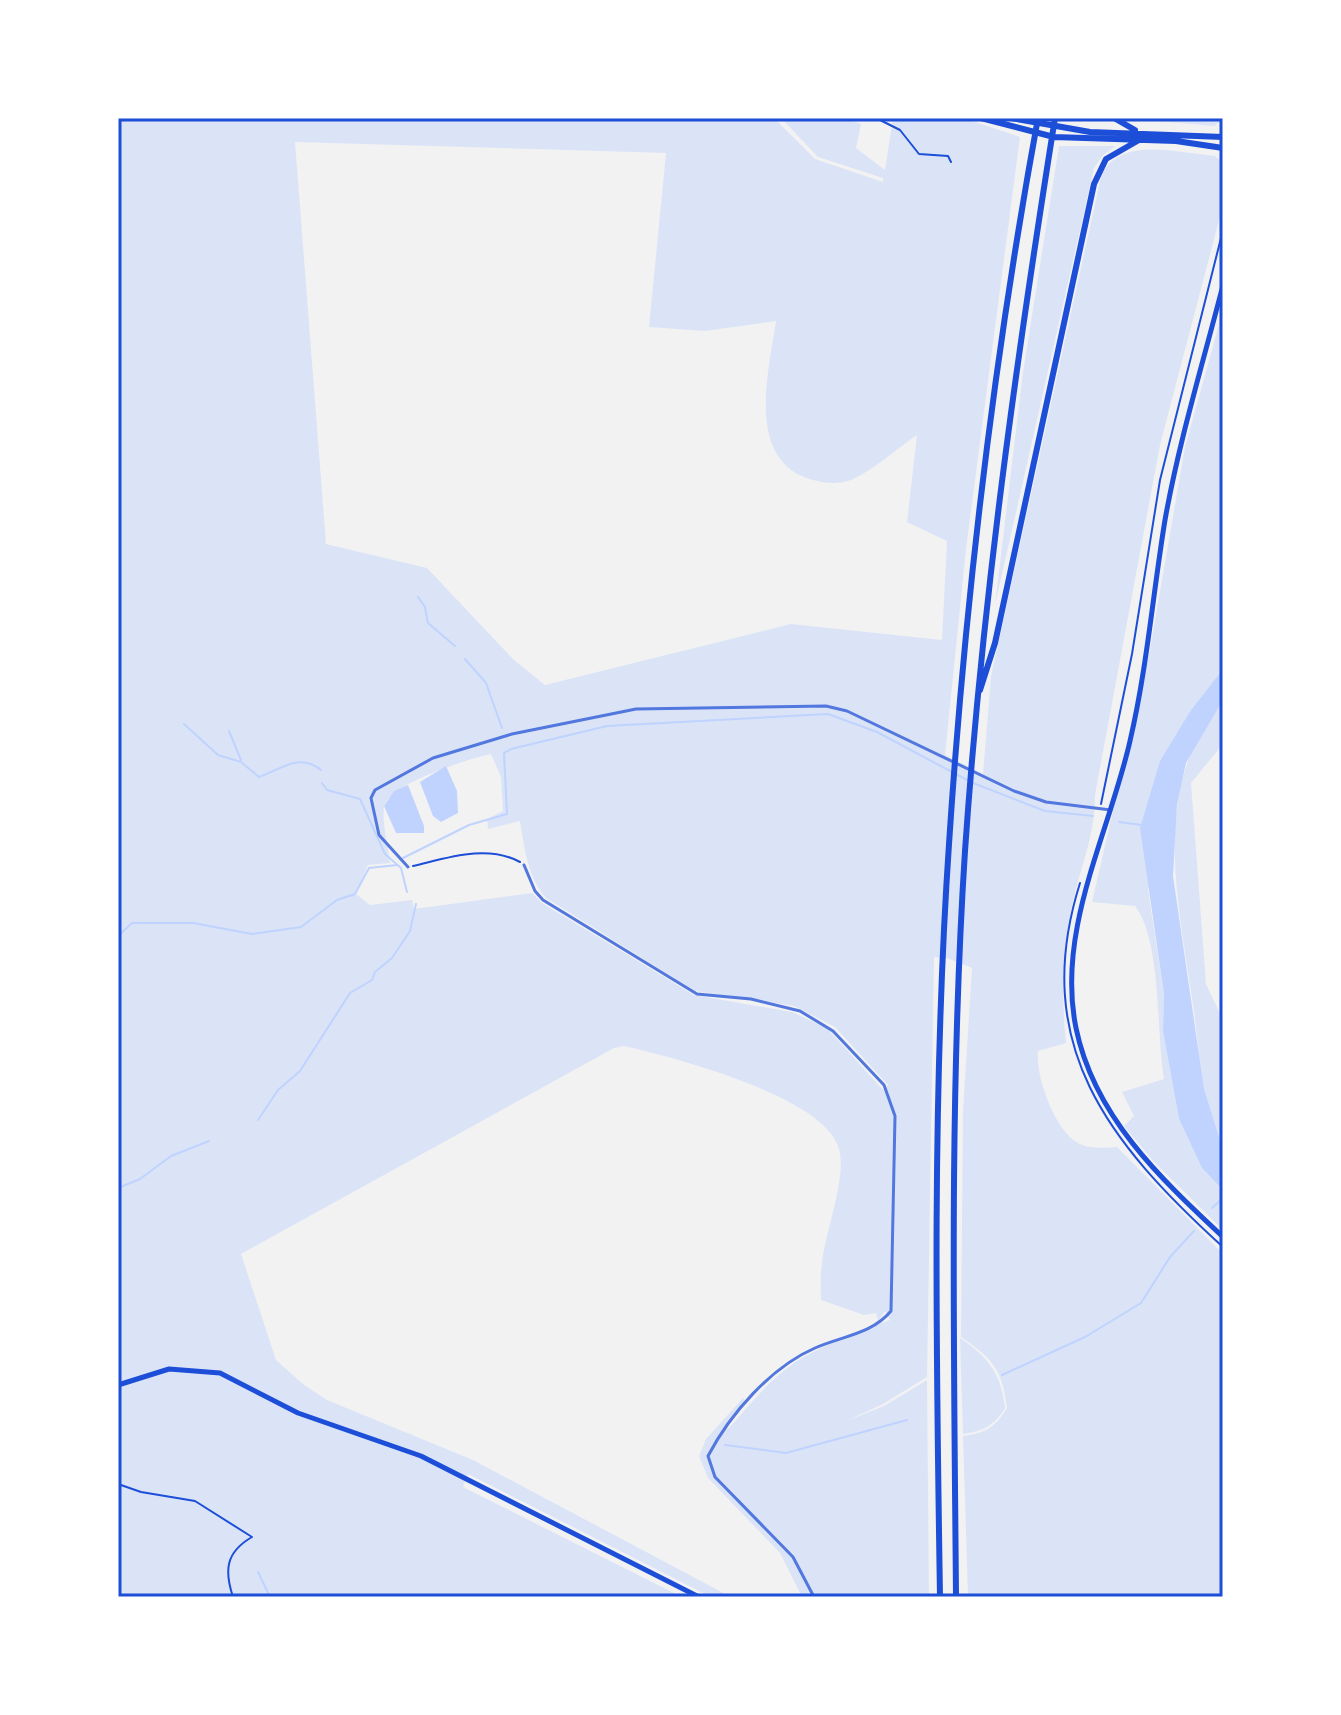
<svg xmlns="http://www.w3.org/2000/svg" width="1341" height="1715" font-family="Inter,sans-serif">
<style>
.green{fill:#dbe4f7;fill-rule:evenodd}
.water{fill:#bfd3fe}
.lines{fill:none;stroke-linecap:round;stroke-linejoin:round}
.stream{stroke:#bfd3fe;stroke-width:2}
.path{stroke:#1d4ed8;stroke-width:2}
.minor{stroke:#5277de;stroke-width:3}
.secondary{stroke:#1d4ed8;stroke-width:5}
.primary{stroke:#1d4ed8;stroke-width:5}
.motorway{stroke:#1d4ed8;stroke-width:6}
.neatline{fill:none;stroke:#1d4ed8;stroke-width:3}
</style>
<rect width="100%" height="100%" fill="#f2f2f2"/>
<path class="green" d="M 118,118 L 774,118 L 815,159 L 883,182 L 883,178 L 818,157 L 781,118 L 844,118 L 861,124 L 856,148 L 885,170 L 893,118 L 963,118 L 1020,137 L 966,549 L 945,755 L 983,774 L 991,676 L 1101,177 C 1118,135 1178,153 1215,156 L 1223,163 L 1223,205 L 1160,445 L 1095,795 C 1095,834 1083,860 1074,897 C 1062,947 1061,992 1066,1043 L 1038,1051 C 1035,1075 1055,1131 1078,1143 C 1088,1149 1105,1148 1117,1147 L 1223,1254 L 1223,1597 L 968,1597 L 963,1436 C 985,1433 995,1428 1007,1408 C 1002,1369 993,1359 961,1337 L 963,1111 L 972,968 L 947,958 L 934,957 L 927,1377 L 883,1404 L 846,1421 L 884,1406 L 927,1380 L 929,1597 L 802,1597 L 780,1553 L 708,1478 L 699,1456 L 706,1439 L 743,1398 L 745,1402 L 726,1427 L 728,1429 C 749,1406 768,1381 794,1363 C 814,1349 867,1328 890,1320 L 885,1311 L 878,1321 L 876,1313 L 864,1315 L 821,1300 C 821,1288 820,1275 822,1263 C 825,1232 847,1178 839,1149 C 825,1096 672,1057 624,1046 L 614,1048 L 241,1254 L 276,1360 L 304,1385 L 327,1400 L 473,1460 L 731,1597 L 711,1597 L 468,1474 L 463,1487 L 682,1597 L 118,1597 ZM 295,142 L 666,153 L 649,327 L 705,331 L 776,321 C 769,370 745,458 809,479 C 822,483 837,485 851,480 C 874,470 896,449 917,435 L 907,522 L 947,541 L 942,640 L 791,624 L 545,685 L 514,660 L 427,568 L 326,544 ZM 491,754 L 501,777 L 503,811 L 487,819 L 488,829 L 520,821 C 524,847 528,878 546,898 L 695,991 L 794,1006 L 835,1027 L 888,1085 L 884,1091 L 827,1028 L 792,1012 L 694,995 L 542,903 L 532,893 L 414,909 L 412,900 L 370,905 L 356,894 L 368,865 L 390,863 C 388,846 382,824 384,807 C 388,784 468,759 491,754 Z
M 1123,118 L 1223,118 L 1223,120 L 1214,126 Z
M 1059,146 L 1116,146 L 1103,155 L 1094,168 L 995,605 L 1023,372 Z
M 1223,310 L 1223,669 L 1191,710 L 1177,736 L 1148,890 L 1164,994 L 1163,1031 L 1179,1119 L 1202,1168 L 1223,1190 L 1223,1230 L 1155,1163 L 1124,1126 L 1134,1116 L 1122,1092 L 1164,1079 C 1156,1033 1162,941 1135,906 L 1092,902 L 1149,655 L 1185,447 Z
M 1223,700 L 1223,744 L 1191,783 L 1206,984 L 1223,1020 L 1223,1150 C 1202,1114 1200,1053 1194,1012 C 1180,908 1147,790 1223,700 Z
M 960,1338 C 989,1358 1001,1373 1005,1408 C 994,1426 983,1431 963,1434 Z"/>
<path class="water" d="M 1223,669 L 1223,700 L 1186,763 L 1177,805 L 1173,876 L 1204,1089 L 1223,1150 L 1223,1190 L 1202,1168 L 1179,1119 L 1163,1031 L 1164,994 L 1140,828 L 1160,761 L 1191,710 Z
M 446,766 L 457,791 L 458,813 L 441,822 L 433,816 L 420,782 Z
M 408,785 L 424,826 L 424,833 L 396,833 L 384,806 L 394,791 Z"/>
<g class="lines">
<path class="stream" d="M 165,118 L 185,118
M 118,122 L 130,118
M 418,597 L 425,607 L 428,623 L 455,646
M 465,659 L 486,683 L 502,728
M 184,724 L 218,755 L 241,762 L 259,777 C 280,770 299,752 321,770
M 229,731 L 241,760
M 322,783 L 327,790 L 360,799 L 385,854 L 401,868 L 407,892
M 973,783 L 1045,811 L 1093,816
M 1119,822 L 1142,825
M 403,858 L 469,825 L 507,814 L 504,753 L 511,749 L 607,726 L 828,714 L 877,732 L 967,780
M 118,936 L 132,923 L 193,923 L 252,934 L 301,927 L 337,900 L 355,894 L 369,868 L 397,865
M 258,1120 L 278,1090 L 300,1071 L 350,993 L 372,980 L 375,972 L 392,958 L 410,931 L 416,904
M 118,1188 L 140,1179 L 171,1156 L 209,1141
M 1212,1208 L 1223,1198
M 1002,1375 L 1085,1337 L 1141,1303 L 1170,1257 L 1194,1231
M 725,1445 L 786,1453 L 907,1420
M 258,1572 L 270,1597"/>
<path class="path" d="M 876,118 L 900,130 L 919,154 L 948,156 L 951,162
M 1101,804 L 1132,654 L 1160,480 L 1223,230
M 413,866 C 447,858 487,844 520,862
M 1080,883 C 1029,1045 1109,1143 1223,1247
M 118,1484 L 141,1492 L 195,1501 L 252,1537 C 226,1552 224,1570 233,1597"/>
<path class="minor" d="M 524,865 L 535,891 L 543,900 L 697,994 L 751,999 L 800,1011 L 833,1031 L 884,1085 L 895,1116 L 891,1311 C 872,1334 842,1336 815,1348 C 771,1367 730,1414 708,1456 L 715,1477 L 793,1557 L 814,1597
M 408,867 L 379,835 L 371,798 L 375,790 L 433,758 L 512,734 L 636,709 L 826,706 L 847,711 L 1014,791 L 1046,802 L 1111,810"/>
<path class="secondary" d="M 1223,285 C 1203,363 1179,441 1165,520 C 1153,593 1147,668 1130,741 C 1109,834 1056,930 1076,1028 C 1094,1116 1160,1178 1223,1237"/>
<path class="primary" d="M 118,1385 L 169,1369 L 220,1373 L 298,1413 L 421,1456 L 699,1597"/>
<path class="motorway" d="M 981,118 L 1054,137 L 1176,141 L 1223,148
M 1011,118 L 1090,132 L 1223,137
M 1114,118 L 1135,130
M 980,690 L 995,643 L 1094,184 L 1106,159 L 1139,140
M 940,1597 C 936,1346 932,1094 949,844 C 965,601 994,357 1038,118
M 956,1597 C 954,1348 949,1099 965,851 C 982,604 1016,362 1055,118"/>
</g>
<rect width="1341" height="1715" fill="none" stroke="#ffffff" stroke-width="240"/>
<rect x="120" y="120" width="1101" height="1475" class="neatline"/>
</svg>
